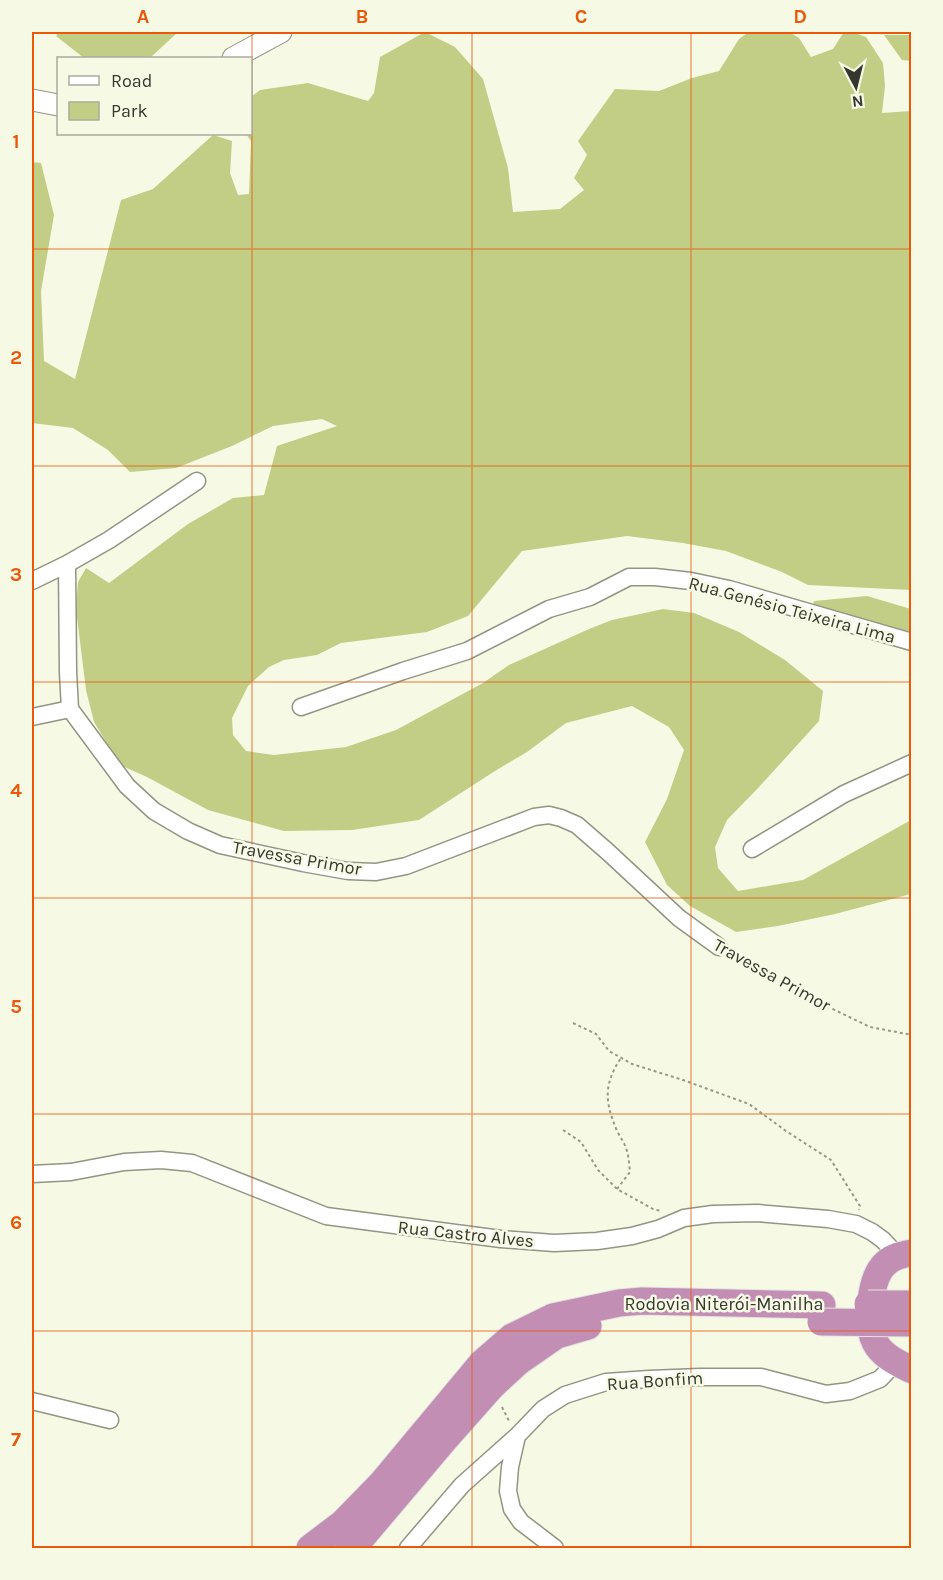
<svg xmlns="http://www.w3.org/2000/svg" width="943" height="1580" font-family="Karla,sans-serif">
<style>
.green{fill:#c2cd86}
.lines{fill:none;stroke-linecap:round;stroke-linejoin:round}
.minor-casing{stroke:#919582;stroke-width:19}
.tertiary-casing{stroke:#919582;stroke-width:23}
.trunk-casing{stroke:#e3e3e2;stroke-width:29}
.path{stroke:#96998a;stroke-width:2;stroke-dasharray:3 3;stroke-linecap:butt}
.minor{stroke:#fff;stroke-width:16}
.tertiary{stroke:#fff;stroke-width:21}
.trunk{stroke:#c28eb4;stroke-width:27}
.trunk-bridge-casing{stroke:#e3e3e2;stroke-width:29;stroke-linecap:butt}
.trunk-bridge{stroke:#c28eb4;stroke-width:27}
.grid{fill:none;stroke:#e8590c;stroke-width:1.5;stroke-opacity:0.55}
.labels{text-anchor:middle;stroke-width:5;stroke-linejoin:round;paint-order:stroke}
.street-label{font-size:18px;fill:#35372f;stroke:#f6fae5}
.neatline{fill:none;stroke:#e8590c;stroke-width:2}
.grid-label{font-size:20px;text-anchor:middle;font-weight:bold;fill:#e8590c}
</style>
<rect width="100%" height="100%" fill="#f6fae5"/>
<path class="green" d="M 59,32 L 178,32 L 150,58 L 84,58 L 56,36 Z
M 425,32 L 455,47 L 483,79 L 508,168 L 513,212 L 560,209 L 584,190 L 574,178 L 587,155 L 578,141 L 615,89 L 659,91 L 692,78 L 719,71 L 739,39 L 749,32 L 789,32 L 799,38 L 811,57 L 833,49 L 844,32 L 852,32 L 866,37 L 883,63 L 885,86 L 882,113 L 911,111 L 911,590 L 808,585 L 782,572 L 726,551 L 683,543 L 627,536 L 522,551 L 468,616 L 427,632 L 341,643 L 317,655 L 284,660 L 269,667 L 248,686 L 232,718 L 233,735 L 246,751 L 274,755 L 346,747 L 396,730 L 483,683 L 509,665 L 589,629 L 612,620 L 663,609 L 694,613 L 739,632 L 785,660 L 823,691 L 819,721 L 760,786 L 727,820 L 715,847 L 718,868 L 738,891 L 803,880 L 911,820 L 911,894 L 835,914 L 778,926 L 736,932 L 690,906 L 667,885 L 645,842 L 667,799 L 684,750 L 669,727 L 632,706 L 566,723 L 527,752 L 495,771 L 419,820 L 352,830 L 284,831 L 208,810 L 147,777 L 120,765 L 94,722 L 86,690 L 76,609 L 78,582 L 86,568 L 109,583 L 188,524 L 233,498 L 264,495 L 277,446 L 337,426 L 322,419 L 273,426 L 232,446 L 176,468 L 130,472 L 108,450 L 73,428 L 32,423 L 32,162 L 41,163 L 54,215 L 41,291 L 44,361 L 75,379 L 121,200 L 153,189 L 213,135 L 232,141 L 230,173 L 238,195 L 249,194 L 251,141 L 246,134 L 250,134 L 251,97 L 260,90 L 308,83 L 368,101 L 374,93 L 380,57 Z
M 884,35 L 911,35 L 911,61 L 902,60 Z
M 867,596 L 911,609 L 911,638 L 812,610 L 814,601 Z"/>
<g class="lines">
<g class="minor-casing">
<path id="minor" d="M 197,481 L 109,540 L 67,564 L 68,672 L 70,709 L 127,786 L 154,811 L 188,831 L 220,845 L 303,863 L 348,871 L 376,872 L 406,866 L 534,817 L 549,815 L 561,818 L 577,825 L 608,852 L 679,918 L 719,947
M 32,581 L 67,564
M 301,707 L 403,671 L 467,651 L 549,609 L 590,597 L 629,577 L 655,577 L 691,581 L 729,589 L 912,642
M 32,717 L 70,709
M 752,849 L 844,794 L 912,763
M 32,1174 L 71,1172 L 124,1162 L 161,1160 L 192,1163 L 326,1216 L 501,1239 L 554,1243 L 597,1241 L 632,1236 L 658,1229 L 684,1218 L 713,1214 L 757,1213 L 828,1219 L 856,1224 L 872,1232 L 883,1240 L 897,1255
M 32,1401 L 110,1420
M 408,1548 L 462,1485 L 517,1436
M 555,1548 L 521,1522 L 512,1509 L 508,1491 L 510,1467 L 517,1436 L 543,1409 L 565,1395 L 606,1382 L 649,1379 L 700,1377 L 761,1377 L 826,1394 L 850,1391 L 880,1379 L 896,1362"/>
</g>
<g class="tertiary-casing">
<path id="tertiary" d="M 233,58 L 281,32
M 32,100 L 58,105"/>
</g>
<g class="trunk-casing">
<path id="trunk" d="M 912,1253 C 900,1255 891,1257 883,1266 C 870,1281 866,1324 875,1342 C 882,1356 898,1363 912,1370
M 310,1548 L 343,1523 L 382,1483 L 482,1363 L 512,1337 L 553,1317 L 619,1303 L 642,1301 L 822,1305
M 349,1548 L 363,1536 L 445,1439 L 492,1386 L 518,1362 L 557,1335 L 588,1326"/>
</g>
<path class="path" d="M 732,955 L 812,999 L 870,1027 L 912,1035
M 573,1023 L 596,1034 L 609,1051 L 632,1064 L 683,1080 L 749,1104 L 786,1131 L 831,1160 L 860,1206 L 859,1210
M 563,1130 L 581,1142 L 598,1170 L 617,1189 L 653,1209 L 661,1211
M 617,1189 L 630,1172 C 629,1164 629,1156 626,1148 C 624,1142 620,1137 617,1131 C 605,1102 603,1085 621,1058
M 502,1407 L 510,1423"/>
<use href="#minor" class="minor"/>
<use href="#tertiary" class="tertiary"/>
<use href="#trunk" class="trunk"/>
<g class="trunk-bridge-casing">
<path id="trunk-bridge" d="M 868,1304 L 912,1304
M 821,1322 L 912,1323"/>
</g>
<use href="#trunk-bridge" class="trunk-bridge"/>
</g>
<path class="grid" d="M 252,32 L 252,1548M 472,32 L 472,1548M 691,32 L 691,1548M 32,249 L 912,249M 32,466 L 912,466M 32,682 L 912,682M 32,898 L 912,898M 32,1114 L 912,1114M 32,1331 L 912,1331"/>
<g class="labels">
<g class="street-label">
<text transform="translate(792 610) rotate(15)" y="6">Rua Genésio Teixeira Lima</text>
<text transform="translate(297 858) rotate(10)" y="6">Travessa Primor</text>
<text transform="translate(772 975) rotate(29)" y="6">Travessa Primor</text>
<text transform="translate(466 1234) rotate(6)" y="6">Rua Castro Alves</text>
<text x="724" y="1310">Rodovia Niterói-Manilha</text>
<text transform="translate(655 1381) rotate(-4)" y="6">Rua Bonfim</text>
</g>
</g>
<rect width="943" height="1580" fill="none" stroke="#f6fae5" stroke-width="66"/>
<rect x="57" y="57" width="195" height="78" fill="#f6fae5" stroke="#a9ac9c" stroke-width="1.5"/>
<rect x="69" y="76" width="30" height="9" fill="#ffffff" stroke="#a9ac9c" stroke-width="1.5"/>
<text x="111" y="87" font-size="18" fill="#35372f">Road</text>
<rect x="69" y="102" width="30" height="18" fill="#c2cd86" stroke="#a9ac9c" stroke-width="1.5"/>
<text x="111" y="117" font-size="18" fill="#35372f">Park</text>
<g transform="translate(856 87) rotate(173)" stroke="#f6fae5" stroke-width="4.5" paint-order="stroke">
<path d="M0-4.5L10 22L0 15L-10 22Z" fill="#35372f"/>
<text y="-9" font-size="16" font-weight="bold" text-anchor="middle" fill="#35372f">N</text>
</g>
<rect x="33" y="33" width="877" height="1514" class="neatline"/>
<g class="grid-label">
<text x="143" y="23">A</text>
<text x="362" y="23">B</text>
<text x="581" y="23">C</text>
<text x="800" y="23">D</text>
<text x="16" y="148">1</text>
<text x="16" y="364">2</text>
<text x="16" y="581">3</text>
<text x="16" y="797">4</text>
<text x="16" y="1013">5</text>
<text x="16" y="1229">6</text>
<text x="16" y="1446">7</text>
</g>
</svg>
